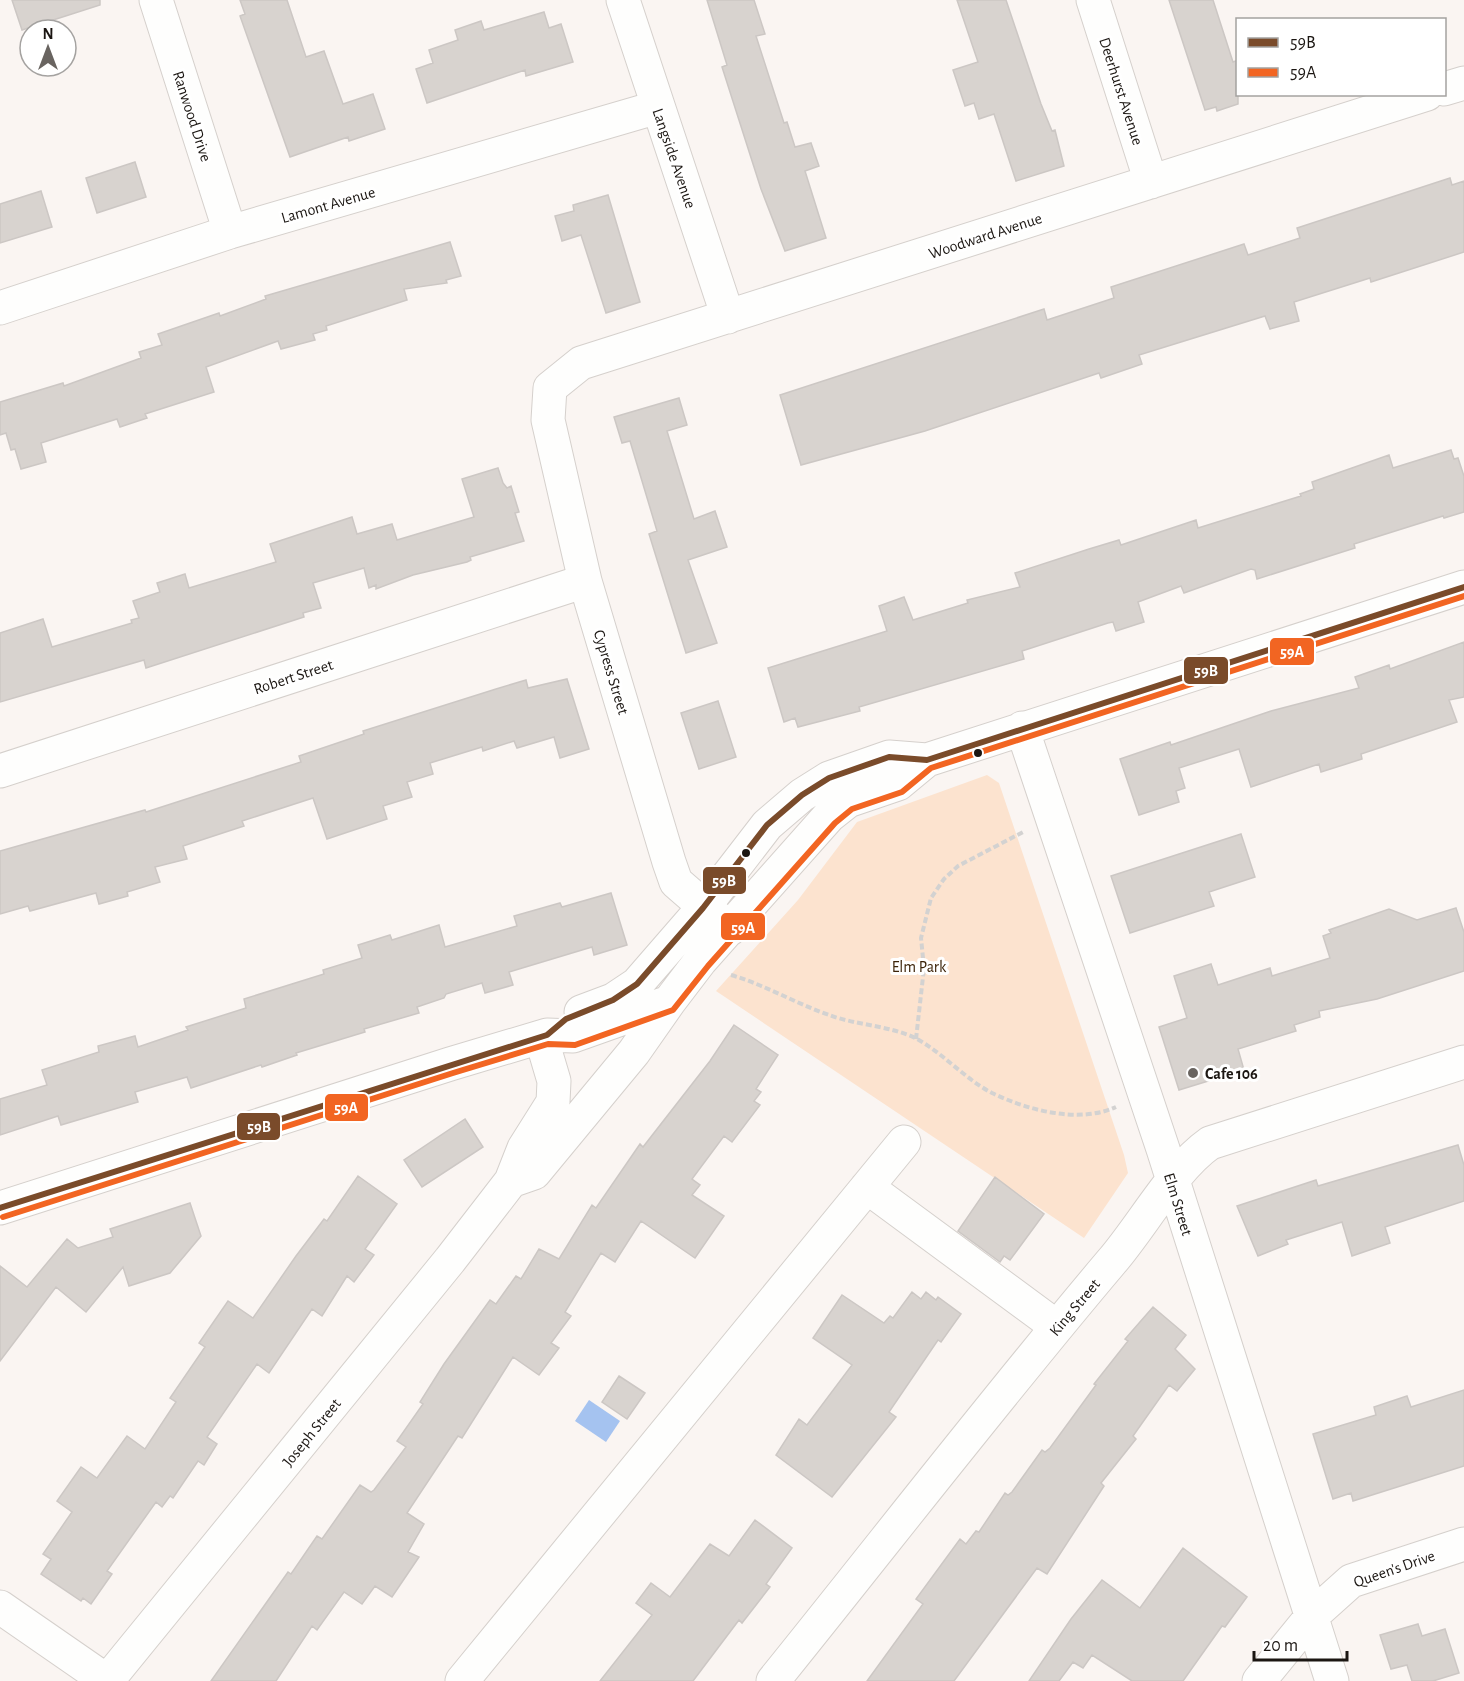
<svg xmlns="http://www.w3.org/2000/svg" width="1464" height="1681" font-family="'Alegreya Sans',sans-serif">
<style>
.green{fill:#fce3cf}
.water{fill:#a5c3f0}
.building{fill:#d8d3cf;stroke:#ccc7c4;stroke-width:1.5}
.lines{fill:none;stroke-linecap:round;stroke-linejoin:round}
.minor-casing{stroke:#d5d0cc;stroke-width:35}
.path{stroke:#d3d2d1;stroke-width:4;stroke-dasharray:6 3;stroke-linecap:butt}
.minor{stroke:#fefefd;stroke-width:33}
.bus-1-casing{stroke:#fff;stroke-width:10}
.bus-2-casing{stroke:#fff;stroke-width:10}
.bus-1{stroke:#7a4b2a;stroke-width:6}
.bus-2{stroke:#f26522;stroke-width:6}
.bus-dot{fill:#1b1612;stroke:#fff;stroke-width:2}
.poi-dot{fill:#696460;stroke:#fff;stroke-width:2}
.labels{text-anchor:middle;stroke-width:6;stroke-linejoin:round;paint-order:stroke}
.street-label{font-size:16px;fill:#1b1612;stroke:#fff}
.park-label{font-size:16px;fill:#3c2308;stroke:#fff}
.poi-label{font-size:16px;font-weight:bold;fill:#1b1612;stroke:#fff;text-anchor:start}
.line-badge{stroke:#fff;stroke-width:2}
.badge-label{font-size:16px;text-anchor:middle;font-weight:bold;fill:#fff}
</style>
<rect width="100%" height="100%" fill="#faf5f2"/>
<path class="green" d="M 987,775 L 999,783 L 1124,1155 L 1128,1173 L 1084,1238 L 716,991 L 798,900 L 857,822 Z"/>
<path class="water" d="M 589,1400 L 620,1421 L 606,1442 L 575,1421 Z"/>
<path class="building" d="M 12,0 L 100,0 L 100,5 L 22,30 Z
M 240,0 L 287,0 L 306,57 L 324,51 L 343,104 L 373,94 L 385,129 L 349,141 L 348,137 L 290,157 L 240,16 L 245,14 Z
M 707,0 L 754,0 L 765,34 L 756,36 L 784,123 L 787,122 L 795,147 L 811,143 L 819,166 L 805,171 L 826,238 L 785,251 L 761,189 L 722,67 L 727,65 Z
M 957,0 L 1006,0 L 1041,104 L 1052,131 L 1055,130 L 1064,166 L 1016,181 L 994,114 L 979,119 L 974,103 L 965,106 L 953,70 L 978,62 Z
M 1169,0 L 1213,0 L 1233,62 L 1238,60 L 1238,104 L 1217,111 L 1216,107 L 1205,110 Z
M 544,12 L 549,28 L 561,24 L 573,62 L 526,76 L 525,70 L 427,103 L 416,69 L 433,63 L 429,50 L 458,40 L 455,30 L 481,21 L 484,30 Z
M 135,162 L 146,197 L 97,213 L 86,178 Z
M 1450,178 L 1452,185 L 1464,181 L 1464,252 L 1371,282 L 1370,278 L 1294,302 L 1299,321 L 1270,329 L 1265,316 L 1139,355 L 1142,364 L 1101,378 L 1099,373 L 925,431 L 801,465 L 780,395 L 1044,309 L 1047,320 L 1114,298 L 1111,287 L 1244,244 L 1248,255 L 1300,238 L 1297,228 Z
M 41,191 L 52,227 L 0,243 L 0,204 Z
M 608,195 L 640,302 L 606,313 L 581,235 L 562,241 L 555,216 L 574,211 L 573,205 Z
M 450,242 L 461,276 L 446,280 L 447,283 L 404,289 L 407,300 L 326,326 L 327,330 L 313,334 L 315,340 L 281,349 L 278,341 L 206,367 L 214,392 L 145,414 L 147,418 L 120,427 L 117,419 L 41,443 L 46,462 L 21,469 L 15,449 L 11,450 L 6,433 L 0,435 L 0,402 L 63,383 L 64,386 L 141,358 L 139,352 L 162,345 L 158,334 L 219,313 L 220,316 L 266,299 L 265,296 Z
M 679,398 L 687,425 L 667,431 L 694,519 L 715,511 L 727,547 L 688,560 L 717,643 L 686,653 L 649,534 L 657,531 L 630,441 L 622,443 L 614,417 Z
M 1451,450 L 1454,459 L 1458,458 L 1464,476 L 1464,512 L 1444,518 L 1443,516 L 1354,544 L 1355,548 L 1257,579 L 1255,570 L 1251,569 L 1184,593 L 1181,586 L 1138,602 L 1144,622 L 1116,631 L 1113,622 L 1108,623 L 1022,651 L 1024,659 L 859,707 L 860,711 L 798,727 L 795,718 L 784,722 L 768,668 L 887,631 L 879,606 L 904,597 L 913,620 L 968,603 L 967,600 L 1020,587 L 1015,573 L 1089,549 L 1119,540 L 1121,545 L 1196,520 L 1198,528 L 1301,496 L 1300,494 L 1314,489 L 1312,482 L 1389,455 L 1393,468 Z
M 498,468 L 503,483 L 507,488 L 511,486 L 519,512 L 515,513 L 524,541 L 470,557 L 471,560 L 467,562 L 413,575 L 376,589 L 376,585 L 369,588 L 364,568 L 313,583 L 321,608 L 303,613 L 304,617 L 146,668 L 144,660 L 0,702 L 0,633 L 43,619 L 52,647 L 132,623 L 131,620 L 139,618 L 133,601 L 160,592 L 157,583 L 185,574 L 189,588 L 276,562 L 270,544 L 352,517 L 357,534 L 392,524 L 397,540 L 474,517 L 462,479 Z
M 1464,642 L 1464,697 L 1449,700 L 1457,722 L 1361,754 L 1362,759 L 1321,772 L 1319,764 L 1251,787 L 1239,749 L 1179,768 L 1185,788 L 1176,791 L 1179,802 L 1139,815 L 1120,759 L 1170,742 L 1171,745 L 1271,711 L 1359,688 L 1355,677 L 1389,665 L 1390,669 Z
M 567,679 L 589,749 L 560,758 L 554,737 L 517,748 L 514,741 L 483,751 L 482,747 L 430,763 L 433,774 L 407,782 L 412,797 L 383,806 L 387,819 L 327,839 L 313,798 L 242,821 L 244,826 L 183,846 L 187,859 L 155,867 L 160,882 L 127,892 L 128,896 L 99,904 L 96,893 L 30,911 L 28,906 L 0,914 L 0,851 L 145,810 L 146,812 L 301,762 L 299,756 L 364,734 L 363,731 L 496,689 L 526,680 L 528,688 Z
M 718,701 L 736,757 L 699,769 L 681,713 Z
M 1241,834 L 1255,877 L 1209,892 L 1214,906 L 1130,933 L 1111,876 Z
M 611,893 L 627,945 L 594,955 L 592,947 L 509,972 L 513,985 L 485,993 L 482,983 L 446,994 L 444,998 L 417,1007 L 419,1013 L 364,1029 L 365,1032 L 296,1053 L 297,1055 L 262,1067 L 261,1065 L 191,1088 L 187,1077 L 135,1092 L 138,1102 L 61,1125 L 58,1116 L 0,1135 L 0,1099 L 47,1085 L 42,1070 L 99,1052 L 98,1046 L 135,1036 L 138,1047 L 188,1030 L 186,1027 L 246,1008 L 244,999 L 324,974 L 323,970 L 362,958 L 358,945 L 390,935 L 392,940 L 439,925 L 445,947 L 517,926 L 514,916 L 560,903 L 562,907 Z
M 1456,908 L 1464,932 L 1464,971 L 1377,999 L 1319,1011 L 1320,1017 L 1294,1025 L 1296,1031 L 1238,1049 L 1244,1070 L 1179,1090 L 1159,1027 L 1187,1018 L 1174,976 L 1211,964 L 1218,985 L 1270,968 L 1272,976 L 1330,958 L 1323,936 L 1331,933 L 1329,930 L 1389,909 L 1417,920 Z
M 734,1025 L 778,1055 L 756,1089 L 761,1092 L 754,1101 L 760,1105 L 732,1142 L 724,1136 L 692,1179 L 700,1185 L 692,1195 L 724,1216 L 695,1258 L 641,1221 L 615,1262 L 601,1253 L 565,1312 L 571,1316 L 551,1343 L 559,1348 L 539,1375 L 513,1357 L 462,1438 L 458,1436 L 407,1513 L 424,1524 L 408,1552 L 419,1557 L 392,1597 L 375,1586 L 362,1604 L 344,1592 L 317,1630 L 312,1626 L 276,1681 L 211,1681 L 288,1572 L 291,1574 L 317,1536 L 322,1539 L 360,1485 L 371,1492 L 374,1490 L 406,1447 L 397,1441 L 423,1404 L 420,1402 L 444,1364 L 490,1300 L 496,1304 L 516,1276 L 521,1279 L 539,1249 L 559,1259 L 592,1205 L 596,1208 L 640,1144 L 643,1147 L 710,1061 Z
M 465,1119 L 483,1147 L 422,1187 L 404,1160 Z
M 1458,1145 L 1464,1165 L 1464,1201 L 1385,1227 L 1390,1243 L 1352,1256 L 1342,1222 L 1286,1240 L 1288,1244 L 1258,1256 L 1237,1206 L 1316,1180 L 1318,1186 Z
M 358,1176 L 397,1204 L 365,1249 L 374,1255 L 354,1282 L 347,1276 L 322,1316 L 312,1309 L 269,1373 L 257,1364 L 207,1437 L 217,1444 L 204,1465 L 198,1461 L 173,1498 L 170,1496 L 162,1507 L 156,1502 L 107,1571 L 112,1574 L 91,1604 L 83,1598 L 81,1601 L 41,1574 L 51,1559 L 43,1554 L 72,1512 L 57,1501 L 81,1467 L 97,1478 L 127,1436 L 145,1449 L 176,1402 L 170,1398 L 205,1347 L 199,1343 L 228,1301 L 253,1318 L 296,1256 L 324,1219 L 327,1221 Z
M 995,1177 L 1044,1214 L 1010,1260 L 1004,1256 L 1000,1262 L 958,1231 Z
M 190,1203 L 201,1236 L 170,1273 L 129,1286 L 123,1267 L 86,1312 L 56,1287 L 0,1361 L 0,1266 L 27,1287 L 67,1239 L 78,1248 L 113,1237 L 110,1229 Z
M 912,1292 L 921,1299 L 926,1292 L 936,1300 L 938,1297 L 961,1314 L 941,1342 L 938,1340 L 889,1412 L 896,1417 L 832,1497 L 776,1455 L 799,1419 L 807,1425 L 852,1365 L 813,1338 L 842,1295 L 884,1323 L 890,1316 L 893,1318 Z
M 1153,1307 L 1186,1335 L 1175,1349 L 1195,1369 L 1177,1391 L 1169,1385 L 1133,1436 L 1136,1439 L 1101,1483 L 1104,1486 L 1047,1574 L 1037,1568 L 954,1681 L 867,1681 L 923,1604 L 916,1599 L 960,1539 L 966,1544 L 976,1531 L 979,1532 L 1005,1493 L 1008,1495 L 1012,1492 L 1042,1450 L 1045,1452 L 1050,1448 L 1096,1385 L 1094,1384 L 1128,1341 L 1125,1339 Z
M 619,1376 L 645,1393 L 627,1419 L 602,1402 Z
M 1464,1390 L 1464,1466 L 1353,1501 L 1351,1493 L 1333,1499 L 1313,1434 L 1376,1415 L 1374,1407 L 1407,1396 L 1411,1407 Z
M 755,1520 L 792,1548 L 766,1584 L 770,1587 L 742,1623 L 739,1620 L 693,1681 L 600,1681 L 652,1615 L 636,1603 L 651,1583 L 670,1597 L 710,1544 L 729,1556 Z
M 1183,1548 L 1247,1597 L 1225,1627 L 1222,1626 L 1183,1681 L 1132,1681 L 1092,1655 L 1083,1668 L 1073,1662 L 1059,1681 L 1029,1681 L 1071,1619 L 1102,1580 L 1140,1608 Z
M 1418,1624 L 1422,1636 L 1445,1629 L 1459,1673 L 1433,1681 L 1412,1681 L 1407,1665 L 1391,1669 L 1380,1635 Z"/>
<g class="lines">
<g class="minor-casing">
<path id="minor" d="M 156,0 L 230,232
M 623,0 L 728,317
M 1093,0 L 1151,182
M 1444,89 L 1464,83
M 0,308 L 230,232 L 658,107
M 1022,728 L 1163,1149 L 1332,1681
M 0,771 L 585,581
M 730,929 L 676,882 L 669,862 L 585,581 L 548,420 L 550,388 L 581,363 L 1427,94
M 581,1012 L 613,1000 L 637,984 L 703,908 L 767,825 L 802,795 L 829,778 L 889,757 L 927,760
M 511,1181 L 534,1173 L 634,1052 L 669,1002
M 867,1187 L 1057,1327
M 0,1208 L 450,1064 L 547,1035 L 573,1036 L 669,1002 L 701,960 L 829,816 L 848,801 L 898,784 L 927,760 L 1464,587
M 0,1607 L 107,1681
M 107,1681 L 450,1260 L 511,1181 L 524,1148 L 553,1102 L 554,1081 L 541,1037
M 462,1681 L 904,1142
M 773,1681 C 886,1541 996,1398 1112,1261 C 1143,1225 1173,1169 1210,1143 L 1464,1062
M 1259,1681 L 1312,1616 L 1351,1581 L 1464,1544"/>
</g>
<path class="path" d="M 731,975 C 765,985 795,1003 829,1015 C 855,1025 893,1026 917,1039 C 944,1054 965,1079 992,1093 C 1027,1110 1079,1124 1116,1107
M 916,1039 L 924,968 L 921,938 L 931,898 L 944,879 L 958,866 L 1025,831"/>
<use href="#minor" class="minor"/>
<g class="bus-1-casing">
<path id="bus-1" d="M 0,1208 L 547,1035 L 566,1019 L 613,1000 L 637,984 L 703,908 L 767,825 L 802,795 L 829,778 L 889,757 L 927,760 L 1464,587"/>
</g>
<g class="bus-2-casing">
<path id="bus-2" d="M 3,1217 L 453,1073 L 548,1044 L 575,1045 L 673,1010 L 708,966 L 835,823 L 852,809 L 902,792 L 931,768 L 1464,596"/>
</g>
<use href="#bus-1" class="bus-1"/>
<use href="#bus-2" class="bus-2"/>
</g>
<g class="bus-dot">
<circle cx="978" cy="753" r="5"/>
<circle cx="746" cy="853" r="5"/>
</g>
<circle class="poi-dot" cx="1193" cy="1073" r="6"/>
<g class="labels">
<g class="street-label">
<text transform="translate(1122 91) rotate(72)" y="6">Deerhurst Avenue</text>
<text transform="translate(193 116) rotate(72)" y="6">Ranwood Drive</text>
<text transform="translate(675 158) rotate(71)" y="6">Langside Avenue</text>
<text transform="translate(328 204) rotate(-16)" y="6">Lamont Avenue</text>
<text transform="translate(985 235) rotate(-18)" y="6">Woodward Avenue</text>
<text transform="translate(612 672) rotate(73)" y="6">Cypress Street</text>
<text transform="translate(293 676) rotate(-18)" y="6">Robert Street</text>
<text transform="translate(1179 1204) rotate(73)" y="6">Elm Street</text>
<text transform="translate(1074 1307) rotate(-50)" y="6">King Street</text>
<text transform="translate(311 1432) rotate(-51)" y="6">Joseph Street</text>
<text transform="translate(1394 1568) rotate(-19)" y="6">Queen's Drive</text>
</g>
<g class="park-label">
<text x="919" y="972">Elm Park</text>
</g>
<g class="poi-label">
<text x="1205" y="1079">Cafe 106</text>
</g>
</g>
<g class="line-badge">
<rect x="1269" y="637" width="46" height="29" rx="6" fill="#f26522"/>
<rect x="1183" y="656" width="46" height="29" rx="6" fill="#7a4b2a"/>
<rect x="702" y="866" width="45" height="29" rx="6" fill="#7a4b2a"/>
<rect x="720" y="912" width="46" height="29" rx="6" fill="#f26522"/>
<rect x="324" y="1093" width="45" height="29" rx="6" fill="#f26522"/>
<rect x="236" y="1112" width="45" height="29" rx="6" fill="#7a4b2a"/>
</g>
<g class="badge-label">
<text x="1292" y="657">59A</text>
<text x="1206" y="676">59B</text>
<text x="724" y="886">59B</text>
<text x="743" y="933">59A</text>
<text x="346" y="1113">59A</text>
<text x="259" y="1132">59B</text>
</g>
<rect x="1236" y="18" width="210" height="78" fill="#ffffff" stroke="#a4a2a0" stroke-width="1.5"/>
<rect x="1248" y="38" width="30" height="9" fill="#7a4b2a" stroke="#a4a2a0" stroke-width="1.5"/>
<text x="1290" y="48" font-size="18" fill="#1b1612">59B</text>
<rect x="1248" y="68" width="30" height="9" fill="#f26522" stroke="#a4a2a0" stroke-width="1.5"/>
<text x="1290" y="78" font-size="18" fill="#1b1612">59A</text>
<g transform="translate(48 48)"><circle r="28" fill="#ffffff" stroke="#a4a2a0" stroke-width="1.5"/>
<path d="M0-4.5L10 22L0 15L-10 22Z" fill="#696460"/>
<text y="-9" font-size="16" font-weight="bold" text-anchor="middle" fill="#1b1612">N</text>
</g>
<path d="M1254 1651v9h93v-9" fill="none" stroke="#1b1612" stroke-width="3"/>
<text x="1263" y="1651" font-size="18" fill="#1b1612" stroke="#ffffff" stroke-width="4.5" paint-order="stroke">20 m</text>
</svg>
